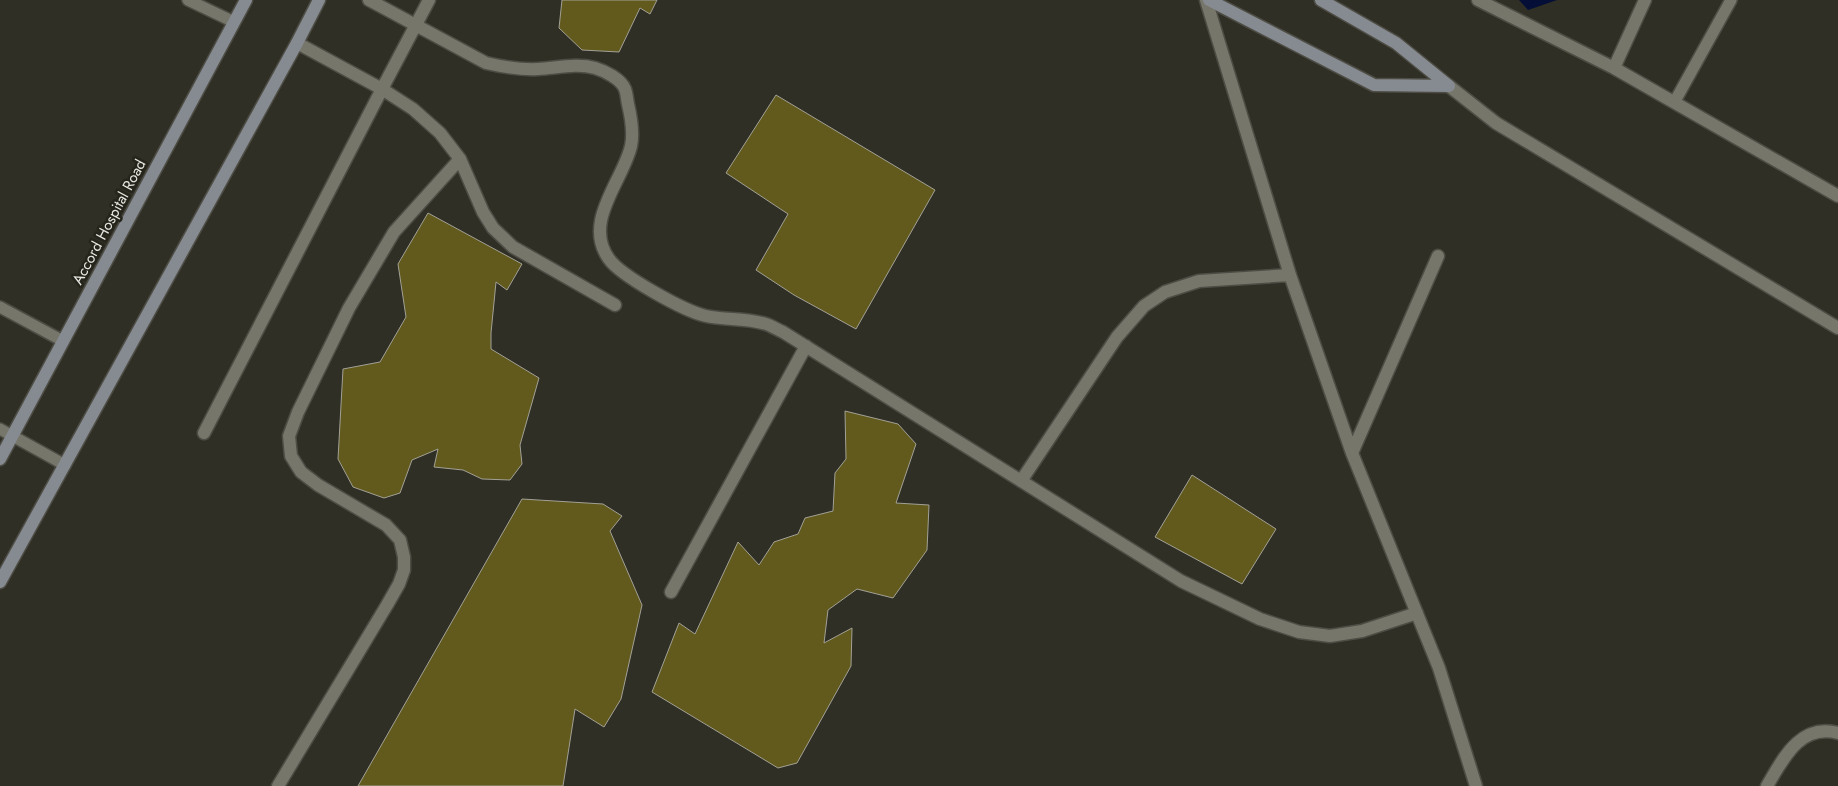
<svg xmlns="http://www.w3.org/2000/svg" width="1838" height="786" font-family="Jost,sans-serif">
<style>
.water{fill:#040e36}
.building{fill:#625a1d;stroke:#a2a196}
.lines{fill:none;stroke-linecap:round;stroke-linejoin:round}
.lane-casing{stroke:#4e4d45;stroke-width:14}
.street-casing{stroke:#4e4d45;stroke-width:15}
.secondary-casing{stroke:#4e4d45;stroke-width:15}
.lane{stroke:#77766b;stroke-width:11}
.street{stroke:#77766b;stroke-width:12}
.secondary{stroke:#868b91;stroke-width:12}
.labels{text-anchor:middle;stroke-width:5;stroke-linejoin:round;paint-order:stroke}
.street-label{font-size:15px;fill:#e8e7e1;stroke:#26251c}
</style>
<rect width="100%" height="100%" fill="#302f25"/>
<path class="water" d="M 1519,0 L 1557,0 L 1528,10 Z"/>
<path class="building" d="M 562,0 L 657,0 L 650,14 L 640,8 L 619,52 L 582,50 L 559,28 Z
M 776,95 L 935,190 L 856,329 L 794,295 L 756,270 L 788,214 L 726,173 Z
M 428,213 L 522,264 L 507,290 L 496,282 L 491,333 L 491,349 L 539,378 L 520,445 L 522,464 L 510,480 L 482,479 L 463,470 L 434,467 L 438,449 L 412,460 L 400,493 L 384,498 L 353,487 L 338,459 L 343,369 L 380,362 L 406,317 L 398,264 Z
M 845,411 L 898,424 L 916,444 L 896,503 L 929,505 L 927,550 L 893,598 L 857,589 L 828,610 L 824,643 L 852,628 L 851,666 L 797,763 L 778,768 L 652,692 L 679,623 L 695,634 L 738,542 L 759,565 L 774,542 L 798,534 L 805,518 L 833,511 L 835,473 L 846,459 Z
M 1192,475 L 1276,529 L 1242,584 L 1155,537 Z
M 522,499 L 603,504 L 622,516 L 610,531 L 642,605 L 621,699 L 604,727 L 575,709 L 563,786 L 358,786 Z"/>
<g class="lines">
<g class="lane-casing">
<path id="lane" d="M 188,0 L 234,22
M 1675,101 L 1731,0
M 0,307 L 63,341
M 0,429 L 65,465"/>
</g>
<g class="street-casing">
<path id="street" d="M 369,0 L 486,63 C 503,67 520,70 538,69 C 557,68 577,63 595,68 C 605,71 621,79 625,89 C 627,94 627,100 628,104 C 631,117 634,133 631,146 C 623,181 582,222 609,259 C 621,276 684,311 706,316 C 724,320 744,318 762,323 C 769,324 776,329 783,332 L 1181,581 L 1260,619 L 1299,632 L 1330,636 L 1362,631 L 1417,613
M 429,0 L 382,89 L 413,109 L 440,133 L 460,159 L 483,212 L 493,228 L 513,247 L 615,305
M 1206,0 L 1290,275 L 1352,453 L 1439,668 L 1476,786
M 1478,0 L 1614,68 L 1838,196
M 1614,68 L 1645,0
M 1449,86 L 1496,123 L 1838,328
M 204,433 L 382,89 L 297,43
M 1352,453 L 1438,256
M 1021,481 L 1117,337 L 1144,306 L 1165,292 L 1199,281 L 1290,275
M 671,592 L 806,346
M 278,786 L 387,605 L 399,584 L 404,570 L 404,557 L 400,540 L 386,525 L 318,485 L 301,472 L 291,456 L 289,436 L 298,412 L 349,308 L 394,232 L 460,159
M 1767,786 C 1783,759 1800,723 1838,733"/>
</g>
<g class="secondary-casing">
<path id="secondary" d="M 1209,0 L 1374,85 L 1449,86
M 1321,0 L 1396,43 L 1449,86
M 0,459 L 246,0
M 0,582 L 297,43 L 319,0"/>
</g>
<use href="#lane" class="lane"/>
<use href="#street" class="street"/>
<use href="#secondary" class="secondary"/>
</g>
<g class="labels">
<g class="street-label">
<text transform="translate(109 222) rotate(-62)" y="5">Accord Hospital Road</text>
</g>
</g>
</svg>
